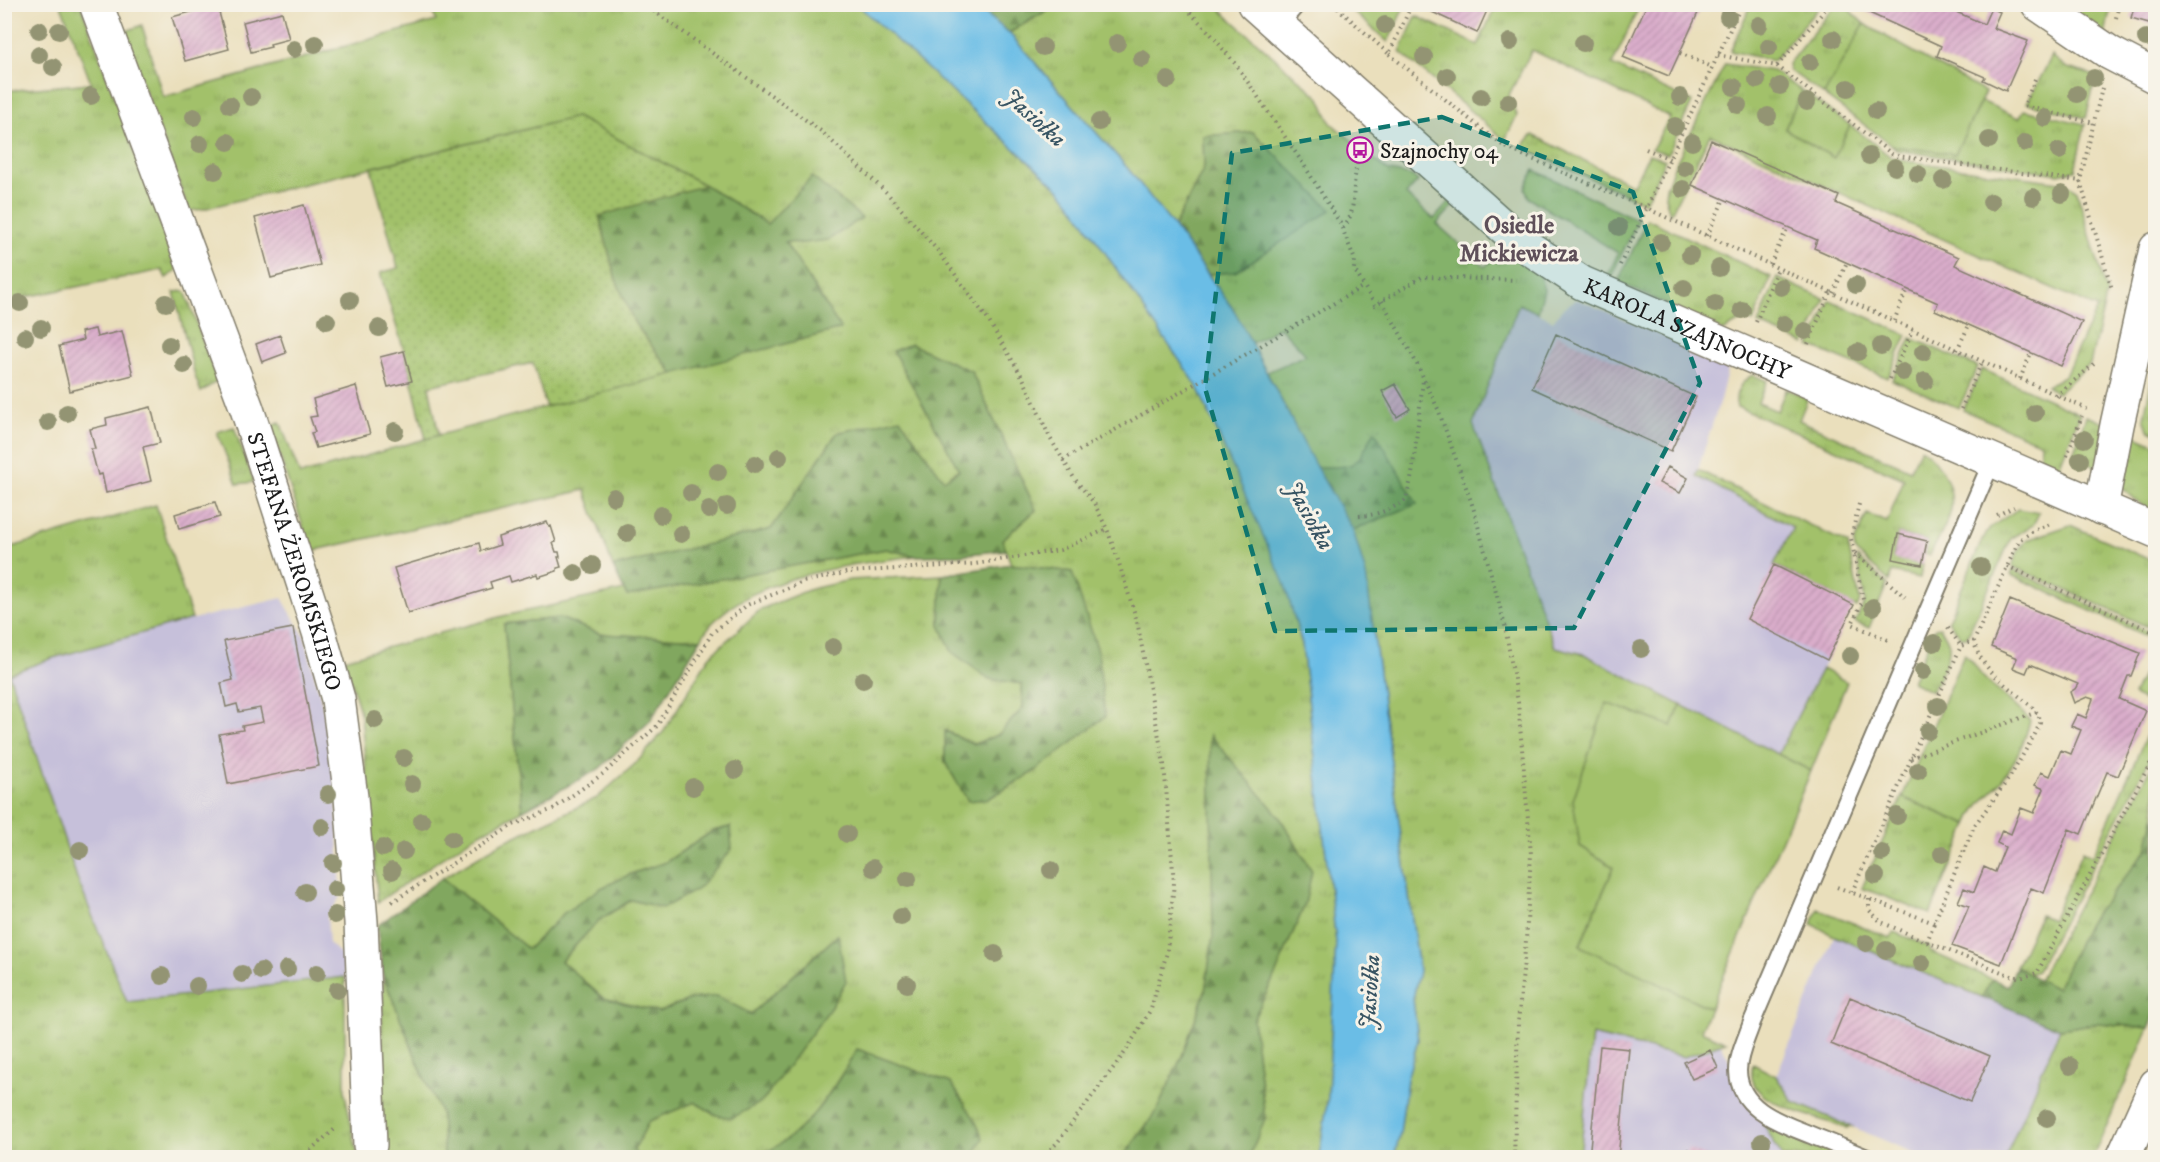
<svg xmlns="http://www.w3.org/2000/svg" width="2160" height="1162" font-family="'IM FELL DW Pica',serif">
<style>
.industrial{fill:#c6c0da}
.grass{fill:url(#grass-tufts);stroke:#5f6e43;stroke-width:1.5}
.forest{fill:url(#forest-firs);stroke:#4e623d;stroke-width:1.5}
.park{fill:#a2c16a;stroke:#5f6e43;stroke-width:1.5}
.garden{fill:url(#garden-dots);stroke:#5f6e43;stroke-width:1.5}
.water{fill:#6abde6;stroke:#436c81;stroke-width:1.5}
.building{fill:url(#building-hatch)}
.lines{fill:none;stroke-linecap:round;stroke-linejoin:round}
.lane-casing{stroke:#837e6c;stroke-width:20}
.street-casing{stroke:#837e6c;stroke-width:36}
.secondary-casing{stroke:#837e6c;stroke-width:36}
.path{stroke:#837e6c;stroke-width:4;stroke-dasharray:1.5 4.5;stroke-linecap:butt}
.lane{stroke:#fff;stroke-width:16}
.street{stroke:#fff;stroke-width:33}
.secondary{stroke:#fff;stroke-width:33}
.tree{fill:#939473}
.marked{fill:#0f766e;fill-opacity:0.2;stroke:#0f766e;stroke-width:4.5;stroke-dasharray:12 8;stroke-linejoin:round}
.labels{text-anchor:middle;stroke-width:6;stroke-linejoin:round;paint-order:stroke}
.poi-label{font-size:22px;fill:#1c1c1c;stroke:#f7f3e8;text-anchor:start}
.street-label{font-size:22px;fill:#1c1c1c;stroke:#f7f3e8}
.water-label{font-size:24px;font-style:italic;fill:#375463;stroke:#f7f3e8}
.neighbourhood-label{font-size:24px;font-weight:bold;fill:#5e4f59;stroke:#f7f3e8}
</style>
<defs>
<pattern id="grass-tufts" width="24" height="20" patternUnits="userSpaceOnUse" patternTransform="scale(1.5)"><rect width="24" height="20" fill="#a2c16a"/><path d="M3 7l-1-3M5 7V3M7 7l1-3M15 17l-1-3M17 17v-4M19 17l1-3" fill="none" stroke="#8ba55b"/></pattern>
<pattern id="forest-firs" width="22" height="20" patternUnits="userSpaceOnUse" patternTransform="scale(1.5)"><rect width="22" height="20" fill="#81a75e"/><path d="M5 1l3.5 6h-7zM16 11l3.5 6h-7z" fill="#69874d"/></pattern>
<pattern id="garden-dots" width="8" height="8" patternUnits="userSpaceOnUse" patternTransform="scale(1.5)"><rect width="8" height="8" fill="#a2c16a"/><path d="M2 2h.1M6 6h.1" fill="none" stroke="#8ba55b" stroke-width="1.8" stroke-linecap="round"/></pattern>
<pattern id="building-hatch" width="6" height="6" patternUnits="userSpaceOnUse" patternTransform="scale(1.5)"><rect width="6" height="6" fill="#daadcb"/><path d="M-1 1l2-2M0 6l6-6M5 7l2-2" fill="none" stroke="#ba94ae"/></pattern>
</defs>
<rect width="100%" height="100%" fill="#f7f3e8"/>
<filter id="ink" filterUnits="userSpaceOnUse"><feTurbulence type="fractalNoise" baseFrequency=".0167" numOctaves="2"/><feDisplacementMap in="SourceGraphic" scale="12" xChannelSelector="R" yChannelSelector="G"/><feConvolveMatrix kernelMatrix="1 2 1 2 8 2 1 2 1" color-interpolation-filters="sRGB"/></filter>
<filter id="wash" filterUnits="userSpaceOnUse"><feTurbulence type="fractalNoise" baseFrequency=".008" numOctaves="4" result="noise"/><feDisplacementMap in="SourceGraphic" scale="24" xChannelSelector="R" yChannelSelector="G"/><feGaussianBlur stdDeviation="1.35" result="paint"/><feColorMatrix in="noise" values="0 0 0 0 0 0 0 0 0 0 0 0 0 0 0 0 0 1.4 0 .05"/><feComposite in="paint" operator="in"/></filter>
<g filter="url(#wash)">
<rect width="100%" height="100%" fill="#eadfbc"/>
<path class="industrial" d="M 1577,299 L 1729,364 L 1720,400 L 1696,476 L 1793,527 L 1854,605 L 1778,754 L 1584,654 L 1555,647 L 1473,423 L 1519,303 L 1553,321 L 1564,307 Z
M 282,598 L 305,637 L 331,739 L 335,766 L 341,896 L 327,917 L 329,943 L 344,957 L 345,977 L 127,1002 L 77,878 L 8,673 L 53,658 L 139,632 Z
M 1834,936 L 2060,1029 L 2005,1157 L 1924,1157 L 1793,1102 L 1776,1076 Z
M 1592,1035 L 1684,1057 L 1720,1043 L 1782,1157 L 1580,1158 Z"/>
<path class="grass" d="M 61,5 L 81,5 L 177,270 L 166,278 L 162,270 L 5,301 L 5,91 L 91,83 Z
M 430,5 L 858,5 L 1061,191 L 1075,209 L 1196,384 L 1285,585 L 1302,644 L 1336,942 L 1328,1097 L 1319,1157 L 1249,1157 L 1265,1119 L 1253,1020 L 1276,973 L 1305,904 L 1213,937 L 1205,992 L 1182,1056 L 1156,1112 L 1123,1157 L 966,1157 L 974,1154 L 951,1083 L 857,1049 C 832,1092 803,1141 753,1158 L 636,1157 L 634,1150 L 649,1121 L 695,1102 L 716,1115 L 838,935 L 751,1014 L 691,999 L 659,1012 L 603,998 L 561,961 L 599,920 L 631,900 L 663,908 L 730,827 L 713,831 L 666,862 L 631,874 L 564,913 L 528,949 L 442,878 L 501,843 L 597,798 L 637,762 L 664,731 L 709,657 L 761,609 L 811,589 L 850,580 L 942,575 L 940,625 L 989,679 L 1022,684 L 1023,708 L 998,735 L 974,744 L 946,731 L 945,762 L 968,800 L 988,799 L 1036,771 L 1072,572 L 1011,564 L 1002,540 L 1036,510 L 971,371 L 911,344 L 893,351 L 959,469 L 944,480 L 859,428 L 837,433 L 771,530 L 613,567 L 585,490 L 311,551 L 270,426 L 280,422 L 300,475 L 439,435 L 841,329 L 784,242 L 804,243 L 767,224 L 705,185 L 576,117 L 203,209 L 189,211 L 124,32 L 142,25 L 163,97 L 436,21 Z
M 1056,5 L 1215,5 L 1320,98 L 1331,123 L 1387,170 L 1412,176 L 1418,181 L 1406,195 L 1434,219 L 1451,200 L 1455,204 L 1437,224 L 1485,267 L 1504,248 L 1539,274 L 1544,290 L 1538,313 L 1519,304 L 1473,424 L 1555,647 L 1584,654 L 1681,705 L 1672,727 L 1606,703 L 1580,846 L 1614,867 L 1580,945 L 1710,1008 L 1701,1031 L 1726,1042 L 1684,1057 L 1592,1035 L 1580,1157 L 1394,1157 L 1400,1134 L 1407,1079 L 1418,1040 L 1413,999 L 1419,970 L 1366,575 L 1353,530 L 1417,504 L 1374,432 C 1354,469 1359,467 1316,467 L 1267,372 L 1306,355 L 1280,327 L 1252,343 L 1235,312 L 1208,274 L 1235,272 L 1331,210 L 1253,132 L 1203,136 L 1204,168 L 1174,227 L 1130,171 L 1009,33 Z
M 1346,5 L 1405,5 L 1388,42 Z
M 1496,5 L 1640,5 L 1612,65 L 1692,102 L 1668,154 L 1652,149 L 1670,117 L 1532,50 L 1509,95 L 1517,115 L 1505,140 L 1400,52 L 1416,16 L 1478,45 Z
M 1751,5 L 1751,4 L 1821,5 L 1773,61 L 1730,51 Z
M 1835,5 L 1844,5 L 1864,24 L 1824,95 L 1789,70 L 1788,64 Z
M 2061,5 L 2111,5 L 2104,40 Z
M 2052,56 L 2067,68 L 2096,76 L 2086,118 L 2027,103 Z
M 1725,64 L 1773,71 L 1802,91 L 1785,129 L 1834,158 L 1850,125 L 1891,157 L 1906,161 L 2066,183 L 2077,191 L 2107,293 L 2090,364 L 2057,393 L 2047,386 L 2065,375 L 2097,308 L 1710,135 L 1670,215 L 1665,196 L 1666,188 L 1673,169 Z
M 1981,101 L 2019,118 L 2024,110 L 2085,124 L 2075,170 L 2059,174 L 1896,150 L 1893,146 L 1955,154 Z
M 1533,135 L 1633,185 L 1649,154 L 1665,160 L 1645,203 L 1521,147 Z
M 1534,170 L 1638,220 L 1610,279 L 1607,277 L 1618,253 L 1529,198 L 1525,188 Z
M 1647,219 L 1771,277 L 1753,322 L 1745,318 L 1723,331 L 1618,282 Z
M 1777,278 L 1825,299 L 1805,344 L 1758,324 Z
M 185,291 L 217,381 L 201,392 L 195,376 L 174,292 Z
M 1830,300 L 1907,335 L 1888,378 L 1810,346 Z
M 1911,338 L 1978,367 L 1959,408 L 1892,380 Z
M 2154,368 L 2156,368 L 2155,433 L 2148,430 L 2144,417 Z
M 1982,369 L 2080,414 L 2057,472 L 2039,465 L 2041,443 L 1963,410 Z
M 1753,375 L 1767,381 L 1758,403 L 1777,411 L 1786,389 L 1808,398 L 1799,420 L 1910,470 L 1921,448 C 1941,462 1958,491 1949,517 C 1944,530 1936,543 1930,555 L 1925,554 L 1927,541 L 1898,534 L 1893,558 L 1922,565 L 1920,578 L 1892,572 L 1889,581 L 1855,551 L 1854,543 L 1867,514 L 1887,522 L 1904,479 L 1737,407 C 1733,394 1741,381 1753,375 Z
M 2086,416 L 2112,426 L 2098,468 L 2072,457 Z
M 234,427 L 254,482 L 237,484 L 217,432 Z
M 2129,433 L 2155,444 L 2155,496 L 2150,512 L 2114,481 Z
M 1698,470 L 1848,544 L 1860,601 L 1857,608 L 1774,565 L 1793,527 L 1696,476 Z
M 156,505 L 192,619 L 53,658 L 9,674 L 77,878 L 127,1002 L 345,977 L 345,1094 L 358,1157 L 5,1158 L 5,549 Z
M 2018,509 L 2039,513 L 2033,525 L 2011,538 L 1967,637 L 1961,637 L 1948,621 L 1982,540 L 1991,527 Z
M 2070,525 L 2155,562 L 2155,630 L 2012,566 L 2019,549 L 2027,540 Z
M 886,549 L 915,556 C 851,564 734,578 701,639 L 600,634 L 560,618 L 504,624 L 522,811 L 473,837 L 378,902 L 361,715 L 344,659 L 503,616 L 624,590 L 627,596 Z
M 1857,557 L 1887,584 L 1869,628 L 1855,622 L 1865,602 Z
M 2013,570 L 2155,635 L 2155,640 L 2011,575 Z
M 1940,627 C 1943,633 1948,638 1949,645 C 1951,659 1938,679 1932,692 L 1912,682 L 1935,628 Z
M 2155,646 L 2155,705 L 2133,695 Z
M 1822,669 L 1847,682 L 1811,771 L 1778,754 Z
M 2155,716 L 2155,747 L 2152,755 L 2037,971 L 2029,974 L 2016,967 L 2040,915 L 2052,920 L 2083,851 L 2093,856 Z
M 2155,760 L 2155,815 L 2147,850 L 2088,923 L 2057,989 L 2039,980 Z
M 1902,797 L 1968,825 L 1930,914 L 1862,888 Z
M 1818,909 L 1890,938 L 1894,932 L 1930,947 L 1929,951 L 1992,979 L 1982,997 L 1834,936 L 1812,924 Z
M 383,975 L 423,1075 L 441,1114 L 444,1157 L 367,1158 L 380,1132 Z
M 2099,1023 L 2149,1028 L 2093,1157 L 2005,1158 L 2060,1029 Z
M 1753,1064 L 1776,1076 L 1793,1102 L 1852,1127 L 1846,1128 C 1826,1121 1775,1107 1762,1094 C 1752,1086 1750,1076 1753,1064 Z
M 1760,1117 L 1850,1157 L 1782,1157 Z"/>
<path class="forest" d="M 975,5 L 1056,5 L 1009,33 Z
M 1253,132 L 1331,210 L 1235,272 L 1208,274 L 1174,227 L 1204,168 L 1203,136 Z
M 812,177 L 862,218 L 828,240 L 804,243 L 785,242 L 841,329 L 673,374 L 635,324 L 616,280 L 599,215 L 705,185 L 767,224 Z
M 911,344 L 971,371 L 1036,510 L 1002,540 L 1006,550 L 959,555 L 915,556 L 886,549 L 627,596 L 613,567 L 771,529 L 837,433 L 900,418 L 944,480 L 959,470 L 893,351 Z
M 1375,431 L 1417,504 L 1353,530 L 1316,467 C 1360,467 1354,468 1375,431 Z
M 1011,564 L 1072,572 L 1098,651 L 1105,717 L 1035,771 L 988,799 L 968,801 L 945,762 L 945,731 L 974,744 L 998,735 L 1023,708 L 1022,684 L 989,679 L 952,652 L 940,625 L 942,575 Z
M 560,618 L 600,634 L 701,639 L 650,721 L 599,769 L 522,811 L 504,624 Z
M 1210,735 L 1279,816 L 1312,871 L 1305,904 L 1276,973 L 1253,1020 L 1265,1119 L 1249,1157 L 1123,1157 L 1156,1112 L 1182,1056 L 1205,992 L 1213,936 Z
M 2155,815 L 2156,1013 L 2149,1028 L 2099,1023 L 2060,1029 L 1982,997 L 1992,979 L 2008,986 L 2016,967 L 2057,989 L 2088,923 L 2147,850 Z
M 730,827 L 732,849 L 698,889 L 663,908 L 631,900 L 599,920 L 561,961 L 603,998 L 659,1012 L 691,999 L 717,996 L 751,1014 L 838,935 L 846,981 L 831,1007 L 762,1102 L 732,1118 L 716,1115 L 695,1102 L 649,1121 L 634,1150 L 636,1157 L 444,1157 L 441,1114 L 423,1075 L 383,975 L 377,926 L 442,878 L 528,949 L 564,913 L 601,888 L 631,874 L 666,862 L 713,831 Z
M 857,1049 L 951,1083 L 974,1118 L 983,1138 L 974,1154 L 966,1158 L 753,1157 C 803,1141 832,1092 857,1049 Z"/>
<path class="park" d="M 1864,24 L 1985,92 L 1955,154 L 1893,146 L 1824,95 Z
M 1802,91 L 1850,125 L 1834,158 L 1785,129 Z
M 1964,654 C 1975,660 1976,671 1985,679 C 2000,694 2017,705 2030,721 C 2025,741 2016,760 2004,777 C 1991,796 1976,802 1968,825 L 1902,797 Z
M 1606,703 L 1672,726 L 1681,705 L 1811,771 L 1710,1008 L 1580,946 L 1614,867 L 1580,846 L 1573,800 Z"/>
<path class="garden" d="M 576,117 L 705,185 L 599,216 L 616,280 L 635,324 L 673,374 L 546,407 L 533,363 L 429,386 L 439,435 L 426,439 L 404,351 L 380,273 L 398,268 L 371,168 Z"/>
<path class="water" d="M 858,5 L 975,5 L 1009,33 L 1130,171 L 1174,227 L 1235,312 L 1316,467 L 1353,530 L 1366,575 L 1419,971 L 1413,999 L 1418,1040 L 1407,1079 L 1400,1134 L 1394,1157 L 1319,1157 L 1328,1097 L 1336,942 L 1302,644 L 1285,585 L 1196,384 L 1075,209 L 1061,191 Z"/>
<g id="blocks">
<path class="building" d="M 1435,4 L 1490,4 L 1477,33 L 1432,12 Z
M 1647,4 L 1702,4 L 1669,76 L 1623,57 Z
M 1868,4 L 1956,4 L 1954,11 L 1984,24 L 1991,8 L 2000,12 L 1993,28 L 2028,41 L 2006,91 L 1983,80 L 1985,77 L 1937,56 L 1941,46 L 1865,11 Z
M 2135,4 L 2156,4 L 2156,25 L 2131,18 Z
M 217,5 L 229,49 L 185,61 L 172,17 Z
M 282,12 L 289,39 L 270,44 L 271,47 L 251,52 L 243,22 Z
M 1711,140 L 1839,196 L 1836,203 L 1959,257 L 1955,265 L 2082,322 L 2061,366 L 1935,310 L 1938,303 L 1814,248 L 1817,240 L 1692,185 Z
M 304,205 L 320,265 L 271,278 L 255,218 Z
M 95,329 L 97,337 L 122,331 L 133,375 L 70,391 L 59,346 L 83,340 L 81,332 Z
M 1556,334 L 1696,397 L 1671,451 L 1532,388 Z
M 280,335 L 286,353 L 262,362 L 256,344 Z
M 404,351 L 412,381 L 388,387 L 380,357 Z
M 1395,384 L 1410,409 L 1397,417 L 1382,391 Z
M 356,386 L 370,434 L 316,448 L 311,433 L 315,432 L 310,417 L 317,416 L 313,399 Z
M 151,407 L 160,443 L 143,447 L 151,481 L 106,493 L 102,474 L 98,475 L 91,449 L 95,449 L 90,429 L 107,425 L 106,418 Z
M 1668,467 L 1688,478 L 1680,493 L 1659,483 Z
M 215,502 L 220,517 L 179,529 L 175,514 Z
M 547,522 L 549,527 L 551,526 L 556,542 L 553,543 L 556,552 L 559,552 L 560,557 L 558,557 L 561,567 L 557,568 L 557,571 L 538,577 L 537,574 L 511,582 L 509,576 L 490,582 L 492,588 L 408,613 L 394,568 L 479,543 L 481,551 L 500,545 L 498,537 Z
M 1898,534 L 1927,541 L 1922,565 L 1893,559 Z
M 1774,565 L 1854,605 L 1827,660 L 1747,619 Z
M 2010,600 L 2140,653 L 2131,676 L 2128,676 L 2119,699 L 2146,711 L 2118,776 L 2107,772 L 2081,834 L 2069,829 L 2044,893 L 2031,888 L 2001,964 L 1952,946 L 1969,906 L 1958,902 L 1964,888 L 1974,892 L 1984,867 L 1995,872 L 2005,847 L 1997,843 L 2002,830 L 2011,834 L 2021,808 L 2034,813 L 2044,789 L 2035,785 L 2041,772 L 2050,776 L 2061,750 L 2071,754 L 2081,730 L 2071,726 L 2077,714 L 2086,718 L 2093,699 L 2087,697 L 2074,703 L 2070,692 L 2075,689 L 2078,684 L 2030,664 L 2026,673 L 2013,668 L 2017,658 L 1991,647 Z
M 293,628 L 319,766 L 228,784 L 219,734 L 243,730 L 242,726 L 263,722 L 260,708 L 239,712 L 237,704 L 226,707 L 221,683 L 233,680 L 224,641 Z
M 1850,997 L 1990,1056 L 1970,1102 L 1831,1044 Z
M 1600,1046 L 1629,1049 L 1618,1158 L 1589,1158 Z
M 1710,1050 L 1718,1068 L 1692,1079 L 1684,1062 Z
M 1688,1149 L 1708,1157 L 1708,1158 L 1684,1158 Z"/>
</g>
</g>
<g filter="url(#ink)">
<use href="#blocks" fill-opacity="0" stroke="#837e6c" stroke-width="1.5"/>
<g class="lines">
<g class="lane-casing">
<path id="lane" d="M 1278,26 L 1297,4
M 1867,1158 C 1848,1150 1829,1142 1811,1135 C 1781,1123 1739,1110 1738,1071 C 1738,1054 1747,1038 1752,1022 L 1992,461"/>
</g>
<g class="street-casing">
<g id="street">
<path id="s1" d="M 96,4 L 247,409 L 319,632 L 338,699 L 351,797 L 361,922 L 370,1145"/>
<path id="s2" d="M 1254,4 L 1520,242 L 1582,283 L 2156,531"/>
<path d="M 2038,4 L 2110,53 L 2156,77"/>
<path d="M 2101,508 L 2117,425 L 2156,249"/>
</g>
</g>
<g class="secondary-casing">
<path id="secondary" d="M 2123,1158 L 2156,1085"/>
</g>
<path class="path" d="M 644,4 L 821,131 L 887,193 L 939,252 L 988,320 L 1023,378 L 1050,438 L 1074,478 L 1094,503 L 1107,529 L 1117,557 L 1137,621 L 1164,764 L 1174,883 L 1167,952 L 1151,1009 L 1126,1051 L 1057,1143 L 1041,1158
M 1182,4 L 1210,33 L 1237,66 L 1304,165 L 1340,223 L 1355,260 L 1354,269 L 1375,305 L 1422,277 L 1516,280
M 1333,4 L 1389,54 L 1412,4
M 2116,18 L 2119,4
M 1680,53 L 1712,67
M 1389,54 L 1499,143 L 1509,149 L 1646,208 L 2087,409
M 1718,55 L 1777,66 L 1892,154 L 1898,156 L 2080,181
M 1777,66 L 1830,4
M 2035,79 L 2024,106 L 2094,123
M 2102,88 L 2080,181 L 2112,289
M 1646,149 L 1670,159
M 1343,228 C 1356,214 1352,195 1355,177 C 1356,166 1359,154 1361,143
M 1707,236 L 1724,199
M 1770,264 L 1788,227
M 1620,265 L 1742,4
M 1833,293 L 1847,262
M 1382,301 L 1416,362 L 1438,409 L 1473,507 L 1505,626 L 1518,702 L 1531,854 L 1526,940 L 1518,1023 L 1514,1158
M 1894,321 L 1907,289
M 1756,322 L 1778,268
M 1808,344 L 1830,292
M 1957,350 L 1969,325
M 1890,379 L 1913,330
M 2020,379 L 2031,353
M 2056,396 L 2094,364
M 1961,409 L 1982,362
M 2067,456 L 2082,416
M 1063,460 L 1364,286
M 1859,504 L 1851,538 L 1863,600 L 1852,624 L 1888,640
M 1997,515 L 2014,507
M 1359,516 C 1378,515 1390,510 1406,500 L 1412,475 L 1423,380
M 1855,553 L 1905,597
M 2007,566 L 2156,633
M 1948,628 L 1961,646
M 1911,758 L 2037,712
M 1837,887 L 1934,923 L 1974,826 L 2010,777 L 2035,734 L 2040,723 L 2039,716 L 2034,709 C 2013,689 1980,671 1974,641 L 2019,540 L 2036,529 L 2051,524
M 1852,892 L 1961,646 L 1974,641
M 1869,899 L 1869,910 L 1881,922 L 1927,942 L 1934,923
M 392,902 L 513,825 L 553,809 L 604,773 L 657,726 L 712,633 L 747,605 L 803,582 L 849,572 L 975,564 L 1060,550 L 1107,529
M 1927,942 L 2014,977 L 2023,977 L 2037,973 L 2156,753
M 301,1158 L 335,1129"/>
<use href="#lane" class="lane"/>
<use href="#street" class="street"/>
<use href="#secondary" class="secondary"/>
</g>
<g class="tree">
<circle cx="1728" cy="17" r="9"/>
<circle cx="1385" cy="25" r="9"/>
<circle cx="1759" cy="25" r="9"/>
<circle cx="39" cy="30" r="9"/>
<circle cx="59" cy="31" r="9"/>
<circle cx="2146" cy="38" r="9"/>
<circle cx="1833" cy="39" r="9"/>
<circle cx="1510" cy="42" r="9"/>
<circle cx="1117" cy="43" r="9"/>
<circle cx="1583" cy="43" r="9"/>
<circle cx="315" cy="44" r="9"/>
<circle cx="1043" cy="47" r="9"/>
<circle cx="1769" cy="47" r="9"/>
<circle cx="294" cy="49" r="9"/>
<circle cx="39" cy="55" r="9"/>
<circle cx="1424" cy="57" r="9"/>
<circle cx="1142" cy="59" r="9"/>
<circle cx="1810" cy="62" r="9"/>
<circle cx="53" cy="67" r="9"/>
<circle cx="1447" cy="76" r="9"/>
<circle cx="2094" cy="78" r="9"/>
<circle cx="1168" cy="80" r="9"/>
<circle cx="1757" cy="80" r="9"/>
<circle cx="1780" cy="86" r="9"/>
<circle cx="1734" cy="87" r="9"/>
<circle cx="1848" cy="88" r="9"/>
<circle cx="2077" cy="94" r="9"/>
<circle cx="91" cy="96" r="9"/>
<circle cx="251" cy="97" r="9"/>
<circle cx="1481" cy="97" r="9"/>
<circle cx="1680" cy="97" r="9"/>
<circle cx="1508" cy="102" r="9"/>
<circle cx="1807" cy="102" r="9"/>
<circle cx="230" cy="105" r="9"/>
<circle cx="1738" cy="105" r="9"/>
<circle cx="1876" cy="111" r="9"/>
<circle cx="1768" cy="116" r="9"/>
<circle cx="194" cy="117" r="9"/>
<circle cx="2045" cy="118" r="9"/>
<circle cx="1099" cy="122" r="9"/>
<circle cx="1675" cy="126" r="9"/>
<circle cx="1989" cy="140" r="9"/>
<circle cx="228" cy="142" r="9"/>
<circle cx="1692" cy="142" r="9"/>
<circle cx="2025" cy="143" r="9"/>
<circle cx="200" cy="144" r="9"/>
<circle cx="2059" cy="151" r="9"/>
<circle cx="1869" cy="156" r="9"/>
<circle cx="1895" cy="167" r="9"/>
<circle cx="1685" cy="168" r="9"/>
<circle cx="215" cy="171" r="9"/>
<circle cx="1918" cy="174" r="9"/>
<circle cx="1943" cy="180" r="9"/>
<circle cx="1683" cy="189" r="9"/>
<circle cx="2062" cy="194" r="9"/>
<circle cx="2033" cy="197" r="9"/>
<circle cx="1991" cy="202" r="9"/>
<circle cx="1619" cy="227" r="9"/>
<circle cx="1661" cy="242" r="9"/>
<circle cx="1690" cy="255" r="9"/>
<circle cx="1719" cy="268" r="9"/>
<circle cx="1856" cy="285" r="9"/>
<circle cx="1781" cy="287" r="9"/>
<circle cx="1684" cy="288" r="9"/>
<circle cx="350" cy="300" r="9"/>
<circle cx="20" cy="303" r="9"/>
<circle cx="166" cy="303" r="9"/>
<circle cx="1715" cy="304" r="9"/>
<circle cx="1742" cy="310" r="9"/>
<circle cx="327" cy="321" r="9"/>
<circle cx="1784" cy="324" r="9"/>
<circle cx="41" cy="328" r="9"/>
<circle cx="379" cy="328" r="9"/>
<circle cx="1805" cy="331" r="9"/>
<circle cx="25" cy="337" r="9"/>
<circle cx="169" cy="345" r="9"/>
<circle cx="1881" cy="346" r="9"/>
<circle cx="1858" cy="352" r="9"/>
<circle cx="1923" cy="352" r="9"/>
<circle cx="184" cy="365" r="9"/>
<circle cx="1903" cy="372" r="9"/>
<circle cx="1925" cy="381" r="9"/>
<circle cx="67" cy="413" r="9"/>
<circle cx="2035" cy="413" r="9"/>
<circle cx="48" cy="422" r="9"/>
<circle cx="395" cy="431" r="9"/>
<circle cx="2084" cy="439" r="9"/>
<circle cx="779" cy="457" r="9"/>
<circle cx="2080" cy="460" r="9"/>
<circle cx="755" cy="464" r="9"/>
<circle cx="718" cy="472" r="9"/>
<circle cx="691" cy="493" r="9"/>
<circle cx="614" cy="497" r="9"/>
<circle cx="727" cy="506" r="9"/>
<circle cx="709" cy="510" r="9"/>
<circle cx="661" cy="515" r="9"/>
<circle cx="627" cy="533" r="9"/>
<circle cx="681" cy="534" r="9"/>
<circle cx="592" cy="565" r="9"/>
<circle cx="1981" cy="567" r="9"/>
<circle cx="575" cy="573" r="9"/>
<circle cx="1873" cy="607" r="9"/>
<circle cx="1934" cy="643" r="9"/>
<circle cx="833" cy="647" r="9"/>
<circle cx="1641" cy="649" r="9"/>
<circle cx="1850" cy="656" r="9"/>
<circle cx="1923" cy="671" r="9"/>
<circle cx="863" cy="680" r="9"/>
<circle cx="1938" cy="706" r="9"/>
<circle cx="375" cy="720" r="9"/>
<circle cx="1928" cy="731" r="9"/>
<circle cx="404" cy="758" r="9"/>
<circle cx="735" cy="770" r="9"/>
<circle cx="1918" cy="771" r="9"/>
<circle cx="412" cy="784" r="9"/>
<circle cx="693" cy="787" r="9"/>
<circle cx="328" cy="794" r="9"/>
<circle cx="1897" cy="816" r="9"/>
<circle cx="422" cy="821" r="9"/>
<circle cx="322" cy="827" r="9"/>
<circle cx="847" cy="834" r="9"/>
<circle cx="452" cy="839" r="9"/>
<circle cx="383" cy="848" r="9"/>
<circle cx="80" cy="850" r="9"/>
<circle cx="404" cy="851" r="9"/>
<circle cx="1882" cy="853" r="9"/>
<circle cx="1942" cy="854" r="9"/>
<circle cx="333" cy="863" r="9"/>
<circle cx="873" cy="868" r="9"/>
<circle cx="1051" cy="870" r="9"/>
<circle cx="392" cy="871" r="9"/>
<circle cx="1876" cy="876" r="9"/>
<circle cx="908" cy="879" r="9"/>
<circle cx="335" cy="889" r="9"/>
<circle cx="305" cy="892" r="9"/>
<circle cx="335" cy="915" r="9"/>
<circle cx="901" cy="917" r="9"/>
<circle cx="1866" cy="943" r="9"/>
<circle cx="1886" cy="950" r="9"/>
<circle cx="995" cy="954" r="9"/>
<circle cx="1922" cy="963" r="9"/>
<circle cx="287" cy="969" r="9"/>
<circle cx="261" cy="971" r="9"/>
<circle cx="317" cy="973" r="9"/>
<circle cx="242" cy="974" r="9"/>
<circle cx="162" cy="976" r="9"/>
<circle cx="907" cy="984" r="9"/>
<circle cx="197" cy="986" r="9"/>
<circle cx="337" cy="990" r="9"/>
<circle cx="2070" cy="1066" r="9"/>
<circle cx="2047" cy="1118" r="9"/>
<circle cx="1762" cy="1142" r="9"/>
</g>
</g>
<path class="marked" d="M 1442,117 L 1633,192 L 1700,383 L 1574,628 L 1275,631 L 1205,388 L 1232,153 Z"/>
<defs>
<g id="bus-ring" transform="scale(1.35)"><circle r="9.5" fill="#f7f3e8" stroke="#b5179e" stroke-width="1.5"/><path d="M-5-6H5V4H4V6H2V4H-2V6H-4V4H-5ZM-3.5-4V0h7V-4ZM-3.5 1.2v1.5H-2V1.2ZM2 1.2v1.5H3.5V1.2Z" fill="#b5179e"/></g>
</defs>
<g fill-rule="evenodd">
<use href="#bus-ring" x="1360" y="150"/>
</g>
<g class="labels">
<g class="poi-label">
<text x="1380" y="158">Szajnochy 04</text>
</g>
<g class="street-label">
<text dy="8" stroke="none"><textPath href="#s2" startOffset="546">KAROLA SZAJNOCHY</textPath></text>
<text dy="8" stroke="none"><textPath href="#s1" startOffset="592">STEFANA ŻEROMSKIEGO</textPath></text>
</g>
<g class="water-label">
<text transform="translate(1035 117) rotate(42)" y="8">Jasiołka</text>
<text transform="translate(1310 515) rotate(61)" y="8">Jasiołka</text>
<text transform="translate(1369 992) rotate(-86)" y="8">Jasiołka</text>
</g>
<g class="neighbourhood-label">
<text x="1519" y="233">Osiedle<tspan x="1519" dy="28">Mickiewicza</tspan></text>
</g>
</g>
<rect width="2160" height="1162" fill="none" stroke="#f7f3e8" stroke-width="24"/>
</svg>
